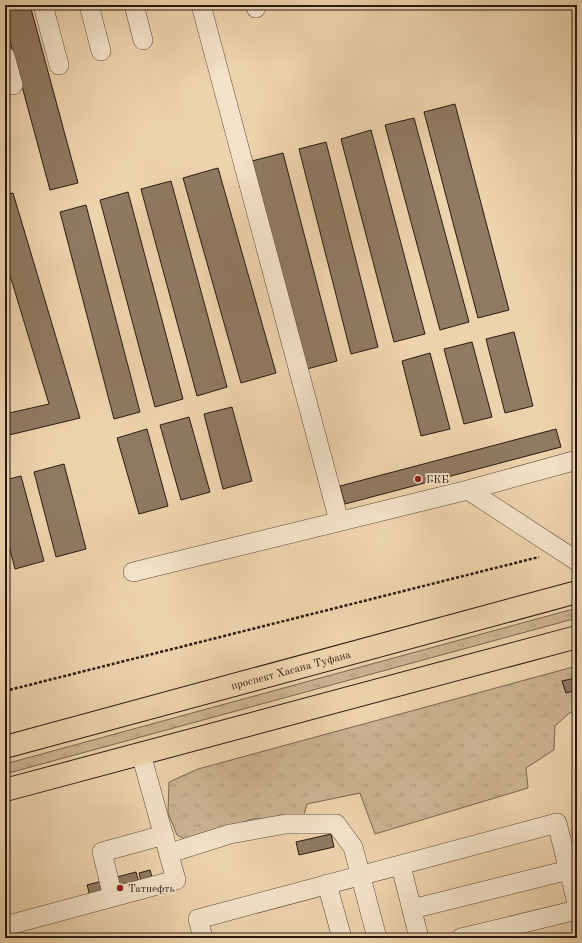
<svg xmlns="http://www.w3.org/2000/svg" width="582" height="943" font-family="'Old Standard TT',serif">
<style>
.grass{fill:url(#grass-tufts);stroke:#7a6652}
.building{fill:#8f7a62;stroke:#291912}
.lines{fill:none;stroke-linecap:round;stroke-linejoin:round}
.minor-casing{stroke:#5a4838;stroke-width:20}
.major-casing{stroke:#291912;stroke-width:24}
.path{stroke:#291912;stroke-width:2.5;stroke-dasharray:3 2;stroke-linecap:butt}
.minor{stroke:#f3e2c9;stroke-width:19}
.major{stroke:#edd3ac;stroke-width:22}
.poi-dot{fill:#8f2418;stroke:#f3e2c9;stroke-width:1.5}
.labels{text-anchor:middle;stroke-width:3.5;stroke-linejoin:round;paint-order:stroke}
.poi-label{font-size:11px;fill:#291912;stroke:#f3e2c9;text-anchor:start}
.street-label{font-size:11px;fill:#291912;stroke:#f3e2c9}
</style>
<defs>
<pattern id="grass-tufts" width="24" height="20" patternUnits="userSpaceOnUse"><rect width="24" height="20" fill="#ccb392"/><path d="M3 7l-1-3M5 7V3M7 7l1-3M15 17l-1-3M17 17v-4M19 17l1-3" fill="none" stroke="#af997d"/></pattern>
</defs>
<rect width="100%" height="100%" fill="#edd3ac"/>
<filter id="stains"><feTurbulence type="fractalNoise" baseFrequency=".005" numOctaves="4"/><feColorMatrix values="0 0 0 0 .2 0 0 0 0 .09 0 0 0 0 .02 0 0 0 .5 -.17"/></filter>
<radialGradient id="worn" r=".72"><stop offset=".6" stop-color="#630" stop-opacity="0"/><stop offset="1" stop-color="#630" stop-opacity=".3"/></radialGradient>
<path class="grass" d="M 577,608 L 577,618 L 5,774 L 5,764 Z
M 573,667 L 577,670 L 577,709 L 568,714 L 555,726 L 554,750 L 526,768 L 528,788 L 375,834 L 360,793 L 307,804 L 303,818 L 252,819 L 190,842 L 177,835 L 168,813 L 169,782 L 198,769 Z"/>
<path class="building" d="M 5,5 L 30,5 L 78,183 L 50,190 L 5,23 Z
M 455,104 L 509,310 L 478,318 L 424,112 Z
M 414,118 L 469,322 L 440,330 L 385,125 Z
M 371,130 L 425,334 L 394,342 L 341,139 Z
M 326,142 L 378,347 L 351,354 L 299,149 Z
M 283,153 L 337,361 L 307,369 L 252,161 Z
M 218,168 L 276,373 L 241,383 L 183,178 Z
M 171,181 L 227,387 L 197,396 L 141,189 Z
M 128,192 L 183,399 L 155,407 L 100,200 Z
M 13,193 L 80,418 L 5,436 L 5,414 L 49,404 L 5,259 L 5,195 Z
M 86,205 L 140,412 L 114,419 L 60,212 Z
M 514,332 L 533,406 L 505,413 L 486,339 Z
M 472,342 L 492,417 L 464,424 L 444,349 Z
M 430,353 L 450,429 L 421,436 L 402,361 Z
M 232,407 L 252,481 L 223,489 L 204,414 Z
M 189,417 L 210,492 L 181,500 L 160,425 Z
M 147,429 L 168,506 L 139,514 L 117,438 Z
M 556,429 L 561,447 L 345,504 L 340,486 Z
M 64,464 L 86,549 L 56,557 L 34,472 Z
M 21,476 L 44,561 L 15,569 L 5,531 L 5,480 Z
M 575,678 L 577,690 L 566,693 L 562,681 Z
M 331,834 L 334,847 L 299,855 L 296,842 Z
M 150,870 L 156,890 L 144,893 L 139,873 Z
M 136,872 L 143,897 L 94,910 L 87,885 Z"/>
<g class="lines">
<g class="minor-casing">
<path id="minor" d="M 43,5 L 59,65
M 89,5 L 101,51
M 134,5 L 143,40
M 201,5 L 339,521
M 255,5 L 256,8
M 5,56 L 13,85
M 468,490 L 577,460
M 133,572 L 468,490 L 577,561
M 170,853 L 230,834 L 286,824 L 336,824 L 353,847 L 377,938
M 401,866 L 419,938
M 327,884 L 342,938
M 113,897 L 102,852 L 164,835
M 412,909 L 569,870
M 5,926 L 176,880 L 141,754
M 203,938 L 198,919 L 557,823 L 577,903
M 461,938 L 577,910"/>
</g>
<g class="major-casing">
<g id="major">
<path id="s1" d="M 5,747 L 577,592"/>
<path d="M 5,790 L 577,637"/>
</g>
</g>
<path class="path" d="M 5,691 L 539,557"/>
<use href="#minor" class="minor"/>
<use href="#major" class="major"/>
</g>
<g class="poi-dot">
<circle cx="418" cy="479" r="4"/>
<circle cx="120" cy="888" r="4"/>
</g>
<g class="labels">
<g class="poi-label">
<text x="426" y="483">ГКБ</text>
<text x="128" y="892">Татнефть</text>
</g>
<g class="street-label">
<text dy="4" stroke="none"><textPath href="#s1" startOffset="296">проспект Хасана Туфана</textPath></text>
</g>
</g>
<rect width="582" height="943" fill="none" stroke="#edd3ac" stroke-width="20"/>
<rect x="6" y="6" width="570" height="931" fill="none" stroke="#291912" stroke-width="2"/>
<rect x="10" y="10" width="562" height="923" fill="none" stroke="#291912"/>
<rect width="100%" height="100%" filter="url(#stains)"/>
<rect width="100%" height="100%" fill="url(#worn)"/>
</svg>
